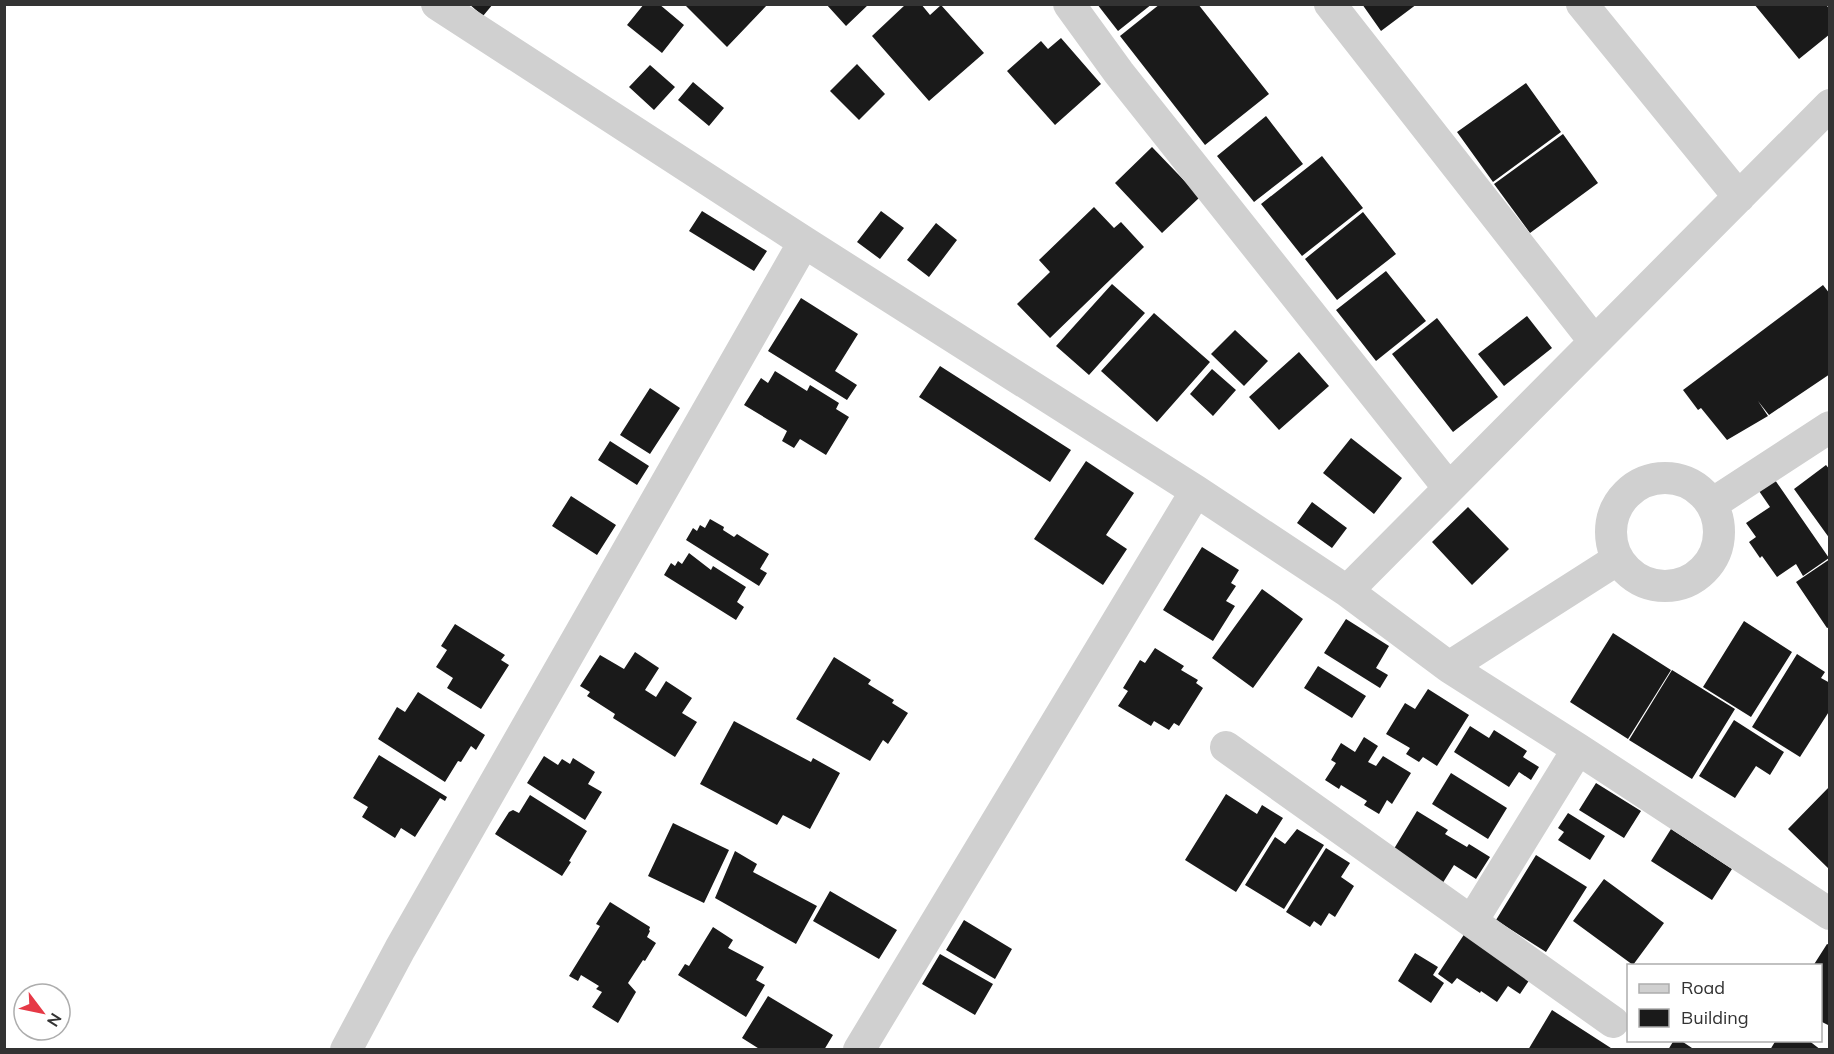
<svg xmlns="http://www.w3.org/2000/svg" width="1834" height="1054" font-family="Mulish,sans-serif">
<style>
.building{fill:#1a1a1a}
.lines{fill:none;stroke-linecap:round;stroke-linejoin:round}
.minor{stroke:#d0d0d0;stroke-width:32}
</style>
<rect width="100%" height="100%" fill="#fff"/>
<path class="building" d="M 469,4 L 493,4 L 483,16 Z
M 644,4 L 659,4 L 684,25 L 662,53 L 627,25 Z
M 684,4 L 768,4 L 727,47 Z
M 826,4 L 869,4 L 846,26 Z
M 906,4 L 921,4 L 930,15 L 941,5 L 984,53 L 929,101 L 872,36 Z
M 1097,4 L 1152,4 L 1118,31 Z
M 1160,4 L 1198,4 L 1269,94 L 1205,145 L 1120,36 Z
M 1362,4 L 1417,4 L 1381,31 Z
M 1754,4 L 1825,4 L 1830,9 L 1830,34 L 1799,59 Z
M 1061,38 L 1101,84 L 1055,125 L 1007,71 L 1041,41 L 1048,49 Z
M 857,64 L 885,94 L 859,120 L 830,91 Z
M 650,65 L 675,87 L 654,110 L 629,87 Z
M 693,82 L 724,108 L 709,126 L 678,100 Z
M 1526,83 L 1561,132 L 1493,182 L 1457,132 Z
M 1266,116 L 1303,164 L 1254,202 L 1217,156 Z
M 1563,134 L 1598,183 L 1530,233 L 1494,184 Z
M 1152,147 L 1200,197 L 1162,233 L 1115,183 Z
M 1322,156 L 1363,208 L 1302,256 L 1261,204 Z
M 1094,207 L 1114,228 L 1121,222 L 1144,247 L 1050,338 L 1017,304 L 1050,272 L 1039,260 Z
M 702,211 L 767,251 L 754,271 L 689,231 Z
M 881,211 L 904,228 L 880,259 L 857,242 Z
M 1363,212 L 1396,254 L 1337,300 L 1305,259 Z
M 936,223 L 957,240 L 929,277 L 907,260 Z
M 1386,271 L 1426,321 L 1376,361 L 1336,310 Z
M 1112,284 L 1145,313 L 1089,375 L 1056,346 Z
M 1823,285 L 1830,294 L 1830,374 L 1769,415 L 1758,401 L 1768,416 L 1727,440 L 1701,408 L 1698,410 L 1683,390 Z
M 801,298 L 858,334 L 835,371 L 857,385 L 847,400 L 768,351 Z
M 1154,313 L 1210,362 L 1157,422 L 1101,371 Z
M 1527,316 L 1552,348 L 1504,386 L 1478,354 Z
M 1437,318 L 1498,397 L 1453,432 L 1392,354 Z
M 1235,330 L 1268,361 L 1244,386 L 1211,354 Z
M 1299,352 L 1329,386 L 1279,430 L 1249,397 Z
M 940,366 L 1071,450 L 1050,482 L 919,397 Z
M 1212,369 L 1236,390 L 1213,416 L 1190,394 Z
M 775,371 L 807,391 L 810,385 L 839,403 L 836,409 L 849,417 L 826,455 L 800,439 L 794,448 L 782,441 L 787,431 L 744,405 L 761,378 L 768,383 Z
M 650,388 L 680,408 L 650,454 L 620,435 Z
M 1351,438 L 1402,478 L 1374,514 L 1323,473 Z
M 610,441 L 649,466 L 637,485 L 598,460 Z
M 1086,461 L 1134,493 L 1106,535 L 1127,549 L 1103,585 L 1034,539 Z
M 1826,465 L 1830,470 L 1830,539 L 1794,489 Z
M 1775,480 L 1829,558 L 1803,576 L 1796,564 L 1777,577 L 1762,556 L 1760,558 L 1749,542 L 1756,537 L 1746,523 L 1770,507 L 1759,491 Z
M 571,496 L 616,525 L 597,555 L 552,526 Z
M 1312,502 L 1347,528 L 1332,548 L 1297,523 Z
M 1468,507 L 1509,549 L 1472,585 L 1432,542 Z
M 710,519 L 724,527 L 723,530 L 734,537 L 737,534 L 769,554 L 760,569 L 767,573 L 759,586 L 686,540 L 693,528 L 697,531 L 700,525 L 705,528 Z
M 1202,547 L 1239,570 L 1231,583 L 1236,586 L 1226,601 L 1235,606 L 1213,641 L 1163,610 Z
M 689,553 L 711,570 L 713,566 L 746,587 L 737,602 L 744,607 L 736,620 L 664,575 L 671,563 L 675,566 L 678,561 L 682,564 Z
M 1830,559 L 1830,627 L 1827,628 L 1796,582 Z
M 1262,589 L 1303,619 L 1253,688 L 1212,658 Z
M 1346,619 L 1389,646 L 1376,668 L 1388,675 L 1380,688 L 1324,653 Z
M 1744,621 L 1792,652 L 1751,717 L 1703,687 Z
M 455,624 L 505,655 L 501,660 L 509,665 L 481,709 L 447,688 L 453,678 L 436,667 L 447,650 L 441,646 Z
M 1613,633 L 1671,670 L 1628,739 L 1570,702 Z
M 1155,648 L 1184,666 L 1181,670 L 1198,680 L 1196,683 L 1203,688 L 1179,726 L 1174,723 L 1169,730 L 1154,721 L 1151,726 L 1118,706 L 1128,691 L 1123,688 L 1140,660 L 1145,663 Z
M 635,652 L 659,668 L 645,690 L 656,697 L 666,681 L 692,698 L 682,713 L 697,722 L 675,757 L 613,718 L 615,714 L 587,696 L 590,692 L 580,686 L 600,655 L 624,669 Z
M 1797,654 L 1825,672 L 1821,678 L 1830,683 L 1830,695 L 1828,698 L 1830,699 L 1830,710 L 1800,757 L 1752,727 Z
M 834,657 L 871,680 L 868,684 L 894,700 L 892,703 L 908,713 L 888,744 L 883,740 L 870,761 L 796,719 Z
M 1318,666 L 1366,696 L 1352,718 L 1304,688 Z
M 1672,670 L 1735,709 L 1692,779 L 1629,740 Z
M 1428,689 L 1469,715 L 1437,766 L 1423,757 L 1419,762 L 1406,754 L 1410,748 L 1386,734 L 1405,703 L 1415,709 Z
M 418,692 L 485,735 L 476,750 L 471,746 L 461,762 L 458,761 L 445,782 L 378,739 L 397,707 L 405,712 Z
M 1734,720 L 1784,752 L 1770,775 L 1756,766 L 1735,798 L 1699,776 Z
M 734,721 L 811,762 L 813,758 L 840,773 L 810,829 L 783,815 L 777,825 L 700,784 Z
M 1470,726 L 1489,738 L 1494,730 L 1527,751 L 1523,757 L 1539,767 L 1531,780 L 1519,772 L 1509,787 L 1454,752 Z
M 1364,737 L 1378,746 L 1368,762 L 1376,766 L 1383,756 L 1411,773 L 1392,804 L 1387,800 L 1379,814 L 1364,805 L 1367,801 L 1341,785 L 1339,789 L 1325,780 L 1336,763 L 1331,760 L 1341,743 L 1355,752 Z
M 379,755 L 447,797 L 445,801 L 440,798 L 415,837 L 401,828 L 395,838 L 362,817 L 368,807 L 353,798 Z
M 544,756 L 558,765 L 562,759 L 570,764 L 573,758 L 595,772 L 588,784 L 602,792 L 585,820 L 527,783 Z
M 1451,773 L 1507,808 L 1488,839 L 1432,804 Z
M 1596,783 L 1641,811 L 1624,838 L 1579,810 Z
M 1830,786 L 1830,870 L 1788,829 Z
M 1226,794 L 1257,814 L 1262,805 L 1283,818 L 1236,892 L 1185,860 Z
M 530,795 L 587,831 L 569,861 L 571,862 L 562,876 L 495,834 L 509,812 L 513,810 L 519,813 Z
M 1417,811 L 1448,830 L 1445,834 L 1467,847 L 1469,844 L 1490,857 L 1476,879 L 1454,865 L 1439,889 L 1389,857 Z
M 1568,813 L 1605,836 L 1590,860 L 1558,840 L 1564,832 L 1558,828 Z
M 673,823 L 729,850 L 704,903 L 648,876 Z
M 1297,829 L 1324,845 L 1284,909 L 1245,885 L 1275,837 L 1285,844 Z
M 1671,829 L 1732,869 L 1712,900 L 1651,861 Z
M 1326,848 L 1350,863 L 1341,877 L 1354,886 L 1335,917 L 1329,913 L 1321,926 L 1314,921 L 1310,927 L 1286,912 Z
M 735,851 L 757,864 L 753,872 L 817,906 L 796,944 L 715,898 Z
M 1536,855 L 1587,887 L 1546,952 L 1496,920 Z
M 1604,879 L 1664,923 L 1633,965 L 1573,921 Z
M 830,891 L 897,930 L 879,959 L 813,921 Z
M 610,902 L 650,927 L 649,930 L 650,931 L 647,937 L 656,943 L 645,961 L 643,960 L 628,983 L 636,992 L 618,1023 L 592,1007 L 602,992 L 596,989 L 599,986 L 581,975 L 578,981 L 569,976 L 600,926 L 596,924 Z
M 964,920 L 1012,949 L 995,979 L 946,950 Z
M 713,927 L 733,940 L 728,948 L 764,967 L 756,980 L 765,985 L 746,1017 L 678,975 L 685,964 L 689,966 Z
M 1467,930 L 1534,973 L 1520,994 L 1508,986 L 1497,1002 L 1481,991 L 1480,993 L 1457,978 L 1452,984 L 1438,974 Z
M 1827,944 L 1830,945 L 1830,1026 L 1820,1021 L 1820,966 L 1813,966 Z
M 1415,953 L 1438,967 L 1433,975 L 1444,983 L 1431,1003 L 1398,981 Z
M 940,954 L 993,984 L 975,1015 L 922,984 Z
M 768,996 L 833,1035 L 824,1050 L 761,1050 L 742,1038 Z
M 1552,1010 L 1614,1050 L 1528,1050 Z
M 1674,1040 L 1680,1040 L 1695,1050 L 1668,1050 Z
M 1776,1040 L 1808,1040 L 1821,1050 L 1770,1050 Z"/>
<g class="lines">
<path class="minor" d="M 437,4 L 804,242 L 1196,491 L 1347,591 L 1449,667 L 1578,749 L 1830,914
M 1069,4 L 1119,73 L 1448,487
M 1330,4 L 1594,341
M 1582,4 L 1739,197
M1611 532a54 54 0 1 1 108 0a54 54 0 1 1-108 0Z
M 1712,504 L 1830,427
M 1347,591 L 1830,105
M 1449,667 L 1618,559
M 1226,747 L 1613,1022
M 1472,921 L 1578,749
M 346,1050 L 400,949 L 804,242
M 859,1050 L 1196,491"/>
</g>
<rect width="1834" height="1054" fill="none" stroke="#333333" stroke-width="12"/>
<rect x="1627" y="964" width="195" height="78" fill="#ffffff" stroke="#adadad" stroke-width="1.5"/>
<rect x="1639" y="984" width="30" height="9" fill="#d0d0d0" stroke="#adadad" stroke-width="1.5"/>
<text x="1681" y="994" font-size="18" fill="#333333">Road</text>
<rect x="1639" y="1009" width="30" height="18" fill="#1a1a1a" stroke="#adadad" stroke-width="1.5"/>
<text x="1681" y="1024" font-size="18" fill="#333333">Building</text>
<g transform="translate(42 1012) rotate(122)"><circle r="28" fill="#ffffff" stroke="#adadad" stroke-width="1.5"/>
<path d="M0-4.5L10 22L0 15L-10 22Z" fill="#e63946"/>
<text y="-9" font-size="16" font-weight="bold" text-anchor="middle" fill="#333333">N</text>
</g>
</svg>
